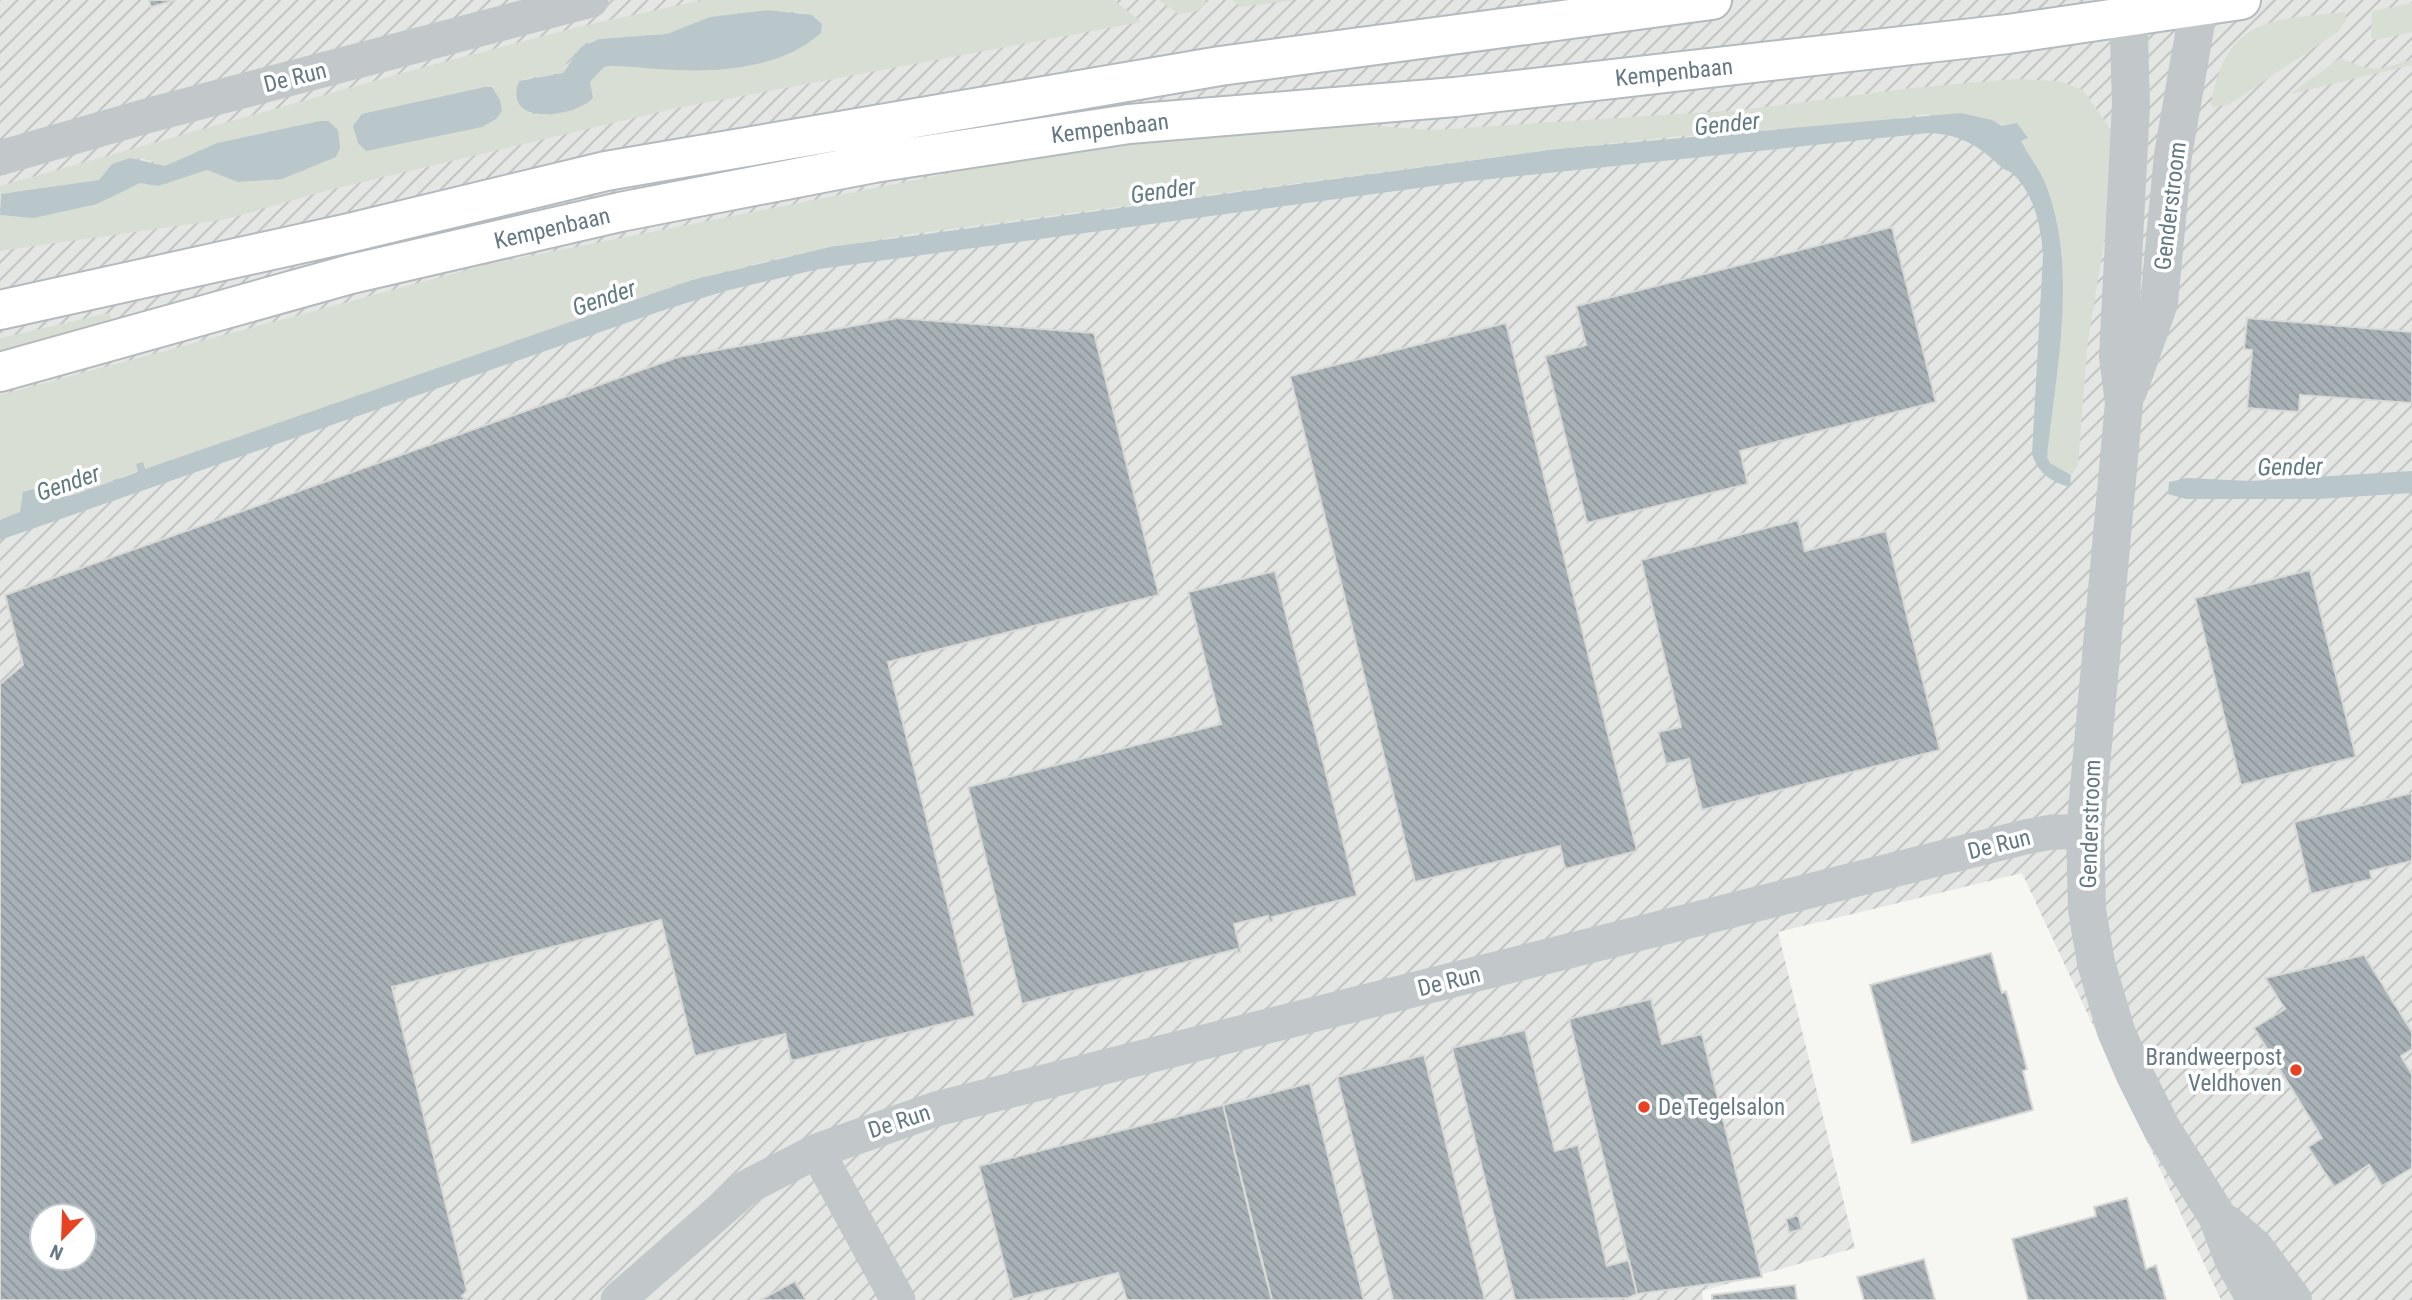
<svg xmlns="http://www.w3.org/2000/svg" width="2412" height="1300" font-family="'Roboto Condensed',sans-serif">
<style>
.industrial{fill:url(#industrial-furrows);fill-rule:evenodd}
.grass{fill:#d8ded4;fill-rule:evenodd}
.water{fill:#b9c7ca}
.building{fill:url(#building-back-hatch);stroke:#d8d8d5;stroke-width:2;fill-rule:evenodd}
.lines{fill:none;stroke-linecap:round;stroke-linejoin:round}
.secondary-casing{stroke:#b4babe;stroke-width:42}
.minor{stroke:#c2c7c9;stroke-width:35}
.tertiary{stroke:#c2c7c9;stroke-width:38}
.secondary{stroke:#fff;stroke-width:38}
.poi-dot{fill:#e64223;stroke:#fff;stroke-width:2.5}
.labels{text-anchor:middle;stroke-width:7;stroke-linejoin:round;paint-order:stroke}
.street-label{font-size:23px;fill:#657985;stroke:#fff}
.poi-label{font-size:23px;fill:#657985;stroke:#fff;text-anchor:end}
.water-label{font-size:24px;font-style:italic;fill:#607b81;stroke:#fff}
</style>
<defs>
<pattern id="industrial-furrows" width="10" height="10" patternUnits="userSpaceOnUse" patternTransform="scale(1.75)"><rect width="10" height="10" fill="#e4e6e4"/><path d="M-1 1l2-2M0 10L10 0M9 11l2-2" fill="none" stroke="#bcbfbe"/></pattern>
<pattern id="building-back-hatch" width="6" height="6" patternUnits="userSpaceOnUse" patternTransform="scale(1.75)"><rect width="6" height="6" fill="#a8b2b6"/><path d="M-1 5l2 2M0 0l6 6M5-1l2 2" fill="none" stroke="#8c969a"/></pattern>
</defs>
<rect width="100%" height="100%" fill="#f6f6f3"/>
<path class="industrial" d="M 0,0 L 2412,0 L 2412,1300 L 2221,1300 L 2022,873 L 1778,932 L 1855,1248 L 1702,1291 L 1703,1300 L 0,1300 ZM 42,1216 L 84,1216 L 84,1258 L 42,1258 Z"/>
<path class="grass" d="M 703,0 L 1114,0 L 1141,22 L 672,109 L 329,190 L 227,219 L 0,251 L 0,215 L 34,218 L 97,204 L 140,183 L 158,186 L 207,170 L 238,182 L 282,179 L 336,157 L 320,121 L 217,143 L 165,166 L 142,158 L 112,164 L 99,180 L 0,194 L 0,186 L 413,70 L 582,26 ZM 768,10 L 804,13 L 812,41 L 779,56 L 604,67 L 590,82 L 593,98 C 580,112 547,118 529,113 L 523,79 L 563,73 L 567,62 L 586,43 L 599,39 L 667,34 L 710,17 ZM 452,94 L 434,135 L 388,146 L 386,111 Z
M 1159,0 L 1203,0 L 1207,3 L 1197,11 L 1178,14 Z
M 1232,0 L 1295,0 L 1240,7 Z
M 2412,3 L 2412,32 L 2376,40 L 2371,37 L 2372,11 Z
M 2345,12 L 2346,21 L 2338,32 L 2228,105 L 2214,107 L 2211,104 C 2227,17 2270,20 2345,12 Z
M 2340,58 C 2373,73 2378,71 2412,59 L 2412,65 L 2290,94 Z
M 2015,79 L 2059,81 L 2083,90 L 2111,130 L 2115,177 L 2088,340 L 2078,466 L 2071,475 L 2050,463 L 2047,457 C 2056,371 2077,275 2048,192 C 2042,173 2030,158 2021,140 L 2028,138 L 1992,120 L 1925,114 L 1873,122 L 1670,137 L 1557,149 L 904,235 L 779,258 L 692,280 L 145,469 L 143,463 L 136,465 L 138,471 L 70,496 L 60,496 C 44,488 42,485 24,491 L 20,512 L 0,520 L 0,395 L 489,264 L 1037,156 L 1224,132 L 1359,125 L 1433,130 L 1740,110 L 1912,88 Z
M 109,313 L 112,323 L 0,358 L 0,338 Z"/>
<path class="water" d="M 768,10 L 812,15 L 822,24 L 821,33 C 778,71 712,73 658,69 C 641,68 621,64 604,67 L 590,82 L 593,98 C 574,118 502,127 519,81 L 563,73 L 581,47 L 599,39 L 667,34 L 710,17 Z
M 485,87 L 492,87 L 500,100 L 502,111 L 496,119 L 482,127 L 366,151 L 358,143 L 353,126 L 362,114 Z
M 1961,113 L 1992,120 L 2002,126 L 2017,123 L 2028,138 L 2021,141 C 2029,157 2041,170 2047,188 C 2078,272 2056,370 2047,457 L 2050,463 L 2071,475 L 2070,487 C 2051,482 2038,473 2032,454 L 2043,255 C 2041,227 2035,196 2014,175 C 2009,170 2006,171 2001,167 C 1980,146 1959,134 1929,133 L 1462,182 L 819,269 L 725,291 L 661,311 L 0,540 L 0,520 L 20,512 L 23,492 L 45,485 L 60,496 L 70,496 L 138,472 L 136,464 L 143,462 L 145,469 L 692,280 L 830,247 L 1557,149 Z
M 320,121 L 328,121 L 338,130 L 340,148 L 336,157 L 282,179 L 238,182 L 207,170 L 158,186 L 140,183 L 97,204 L 34,218 L 0,215 L 1,194 L 99,180 L 112,164 L 130,158 L 165,166 L 217,143 Z
M 2412,471 L 2412,493 L 2318,499 L 2186,499 L 2168,494 L 2169,482 L 2187,478 L 2251,481 Z"/>
<path class="building" d="M 149,0 L 176,0 L 151,7 Z
M 1892,227 L 1936,402 L 1740,451 L 1748,484 L 1587,523 L 1545,356 L 1586,345 L 1576,306 Z
M 898,318 L 1094,333 L 1159,595 L 888,662 L 975,1016 L 791,1061 L 785,1034 L 695,1056 L 661,920 L 392,987 L 467,1291 L 462,1296 L 466,1300 L 0,1300 L 0,684 L 23,665 L 5,595 L 678,357 ZM 42,1216 L 84,1216 L 84,1258 L 42,1258 Z
M 2247,318 L 2412,332 L 2412,403 L 2300,395 L 2299,412 L 2247,408 L 2252,350 L 2244,349 Z
M 1506,323 L 1637,851 L 1565,869 L 1560,846 L 1415,882 L 1290,376 Z
M 1798,520 L 1805,551 L 1886,531 L 1940,750 L 1702,810 L 1689,759 L 1666,764 L 1658,732 L 1681,727 L 1641,560 Z
M 2310,570 L 2356,757 L 2241,785 L 2195,598 Z
M 1275,571 L 1357,896 L 1272,917 L 1273,921 L 1269,922 L 1268,916 L 1234,924 L 1241,952 L 1237,953 L 1237,949 L 1022,1004 L 968,787 L 1221,724 L 1188,592 Z
M 2412,793 L 2412,861 L 2370,871 L 2372,879 L 2311,894 L 2294,822 Z
M 1991,953 L 2002,993 L 2006,991 L 2027,1069 L 2023,1071 L 2033,1110 L 1912,1143 L 1870,985 Z
M 2364,955 L 2412,1032 L 2412,1049 L 2401,1056 L 2412,1074 L 2412,1168 L 2382,1186 L 2369,1165 L 2331,1189 L 2333,1185 L 2308,1147 L 2322,1138 L 2254,1028 L 2285,1009 L 2265,978 Z
M 1651,999 L 1662,1044 L 1702,1034 L 1762,1277 L 1637,1294 L 1569,1019 Z
M 1525,1030 L 1555,1151 L 1578,1145 L 1607,1266 L 1629,1260 L 1637,1294 L 1628,1298 L 1515,1300 L 1452,1048 Z
M 1424,1055 L 1485,1300 L 1393,1300 L 1337,1077 Z
M 1310,1083 L 1364,1300 L 1272,1300 L 1260,1256 L 1223,1105 Z
M 1223,1105 L 1272,1300 L 1127,1300 L 1118,1273 L 1013,1299 L 979,1166 Z
M 2127,1198 L 2146,1269 L 2156,1265 L 2166,1300 L 2028,1300 L 2012,1239 L 2096,1216 L 2094,1207 Z
M 1798,1215 L 1802,1229 L 1789,1233 L 1786,1219 Z
M 1924,1259 L 1935,1300 L 1864,1300 L 1857,1277 Z
M 795,1281 L 806,1300 L 760,1300 Z
M 1795,1285 L 1797,1300 L 1712,1300 L 1712,1295 Z"/>
<g class="lines">
<g class="secondary-casing">
<path id="secondary" d="M 0,310 L 349,233 L 606,171 L 1220,66 L 1712,0
M 0,372 L 351,274 L 620,212 L 874,163 L 1129,124 L 1455,97 L 2008,34 L 2241,0"/>
</g>
<path class="minor" d="M 0,158 L 150,115 L 591,0
M 817,1151 L 898,1300
M 618,1300 L 747,1187 L 817,1151 L 936,1109 L 2025,837 L 2052,832 L 2085,832"/>
<path class="tertiary" d="M 2128,0 L 2131,105 L 2118,356 L 2124,403 L 2085,832 L 2087,909 L 2096,963 L 2116,1031 L 2135,1075 L 2162,1129 L 2217,1216 L 2234,1261 L 2256,1300
M 2128,391 L 2159,303 L 2173,155 L 2200,0
M 2227,1224 L 2255,1248 L 2293,1300"/>
<use href="#secondary" class="secondary"/>
</g>
<g class="poi-dot">
<circle cx="2296" cy="1070" r="7"/>
<circle cx="1644" cy="1107" r="7"/>
</g>
<g class="labels">
<g class="street-label">
<text transform="translate(1674 72) rotate(-6)" y="8">Kempenbaan</text>
<text transform="translate(295 77) rotate(-14)" y="8">De Run</text>
<text transform="translate(1110 128) rotate(-7)" y="8">Kempenbaan</text>
<text transform="translate(2170 206) rotate(-83)" y="8">Genderstroom</text>
<text transform="translate(552 228) rotate(-13)" y="8">Kempenbaan</text>
<text transform="translate(2090 824) rotate(-88)" y="8">Genderstroom</text>
<text transform="translate(1999 844) rotate(-14)" y="8">De Run</text>
<text transform="translate(1449 981) rotate(-14)" y="8">De Run</text>
<text transform="translate(899 1121) rotate(-18)" y="8">De Run</text>
</g>
<g class="poi-label">
<text x="2282" y="1065">Brandweerpost<tspan x="2282" dy="26">Veldhoven</tspan></text>
<text x="1658" y="1115" text-anchor="start">De Tegelsalon</text>
</g>
<g class="water-label">
<text transform="translate(1727 124) rotate(-6)" y="8">Gender</text>
<text transform="translate(1163 191) rotate(-8)" y="8">Gender</text>
<text transform="translate(604 298) rotate(-19)" y="8">Gender</text>
<text transform="translate(2290 467) rotate(-1)" y="8">Gender</text>
<text transform="translate(68 483) rotate(-19)" y="8">Gender</text>
</g>
</g>
<g transform="translate(63 1237) rotate(203)"><circle r="33" fill="#ffffff" stroke="#c1c9ce" stroke-width="2"/>
<path d="M0-5L12 26L0 18L-12 26Z" fill="#e64223"/>
<text y="-10" font-size="19" font-weight="bold" text-anchor="middle" fill="#657985">N</text>
</g>
</svg>
